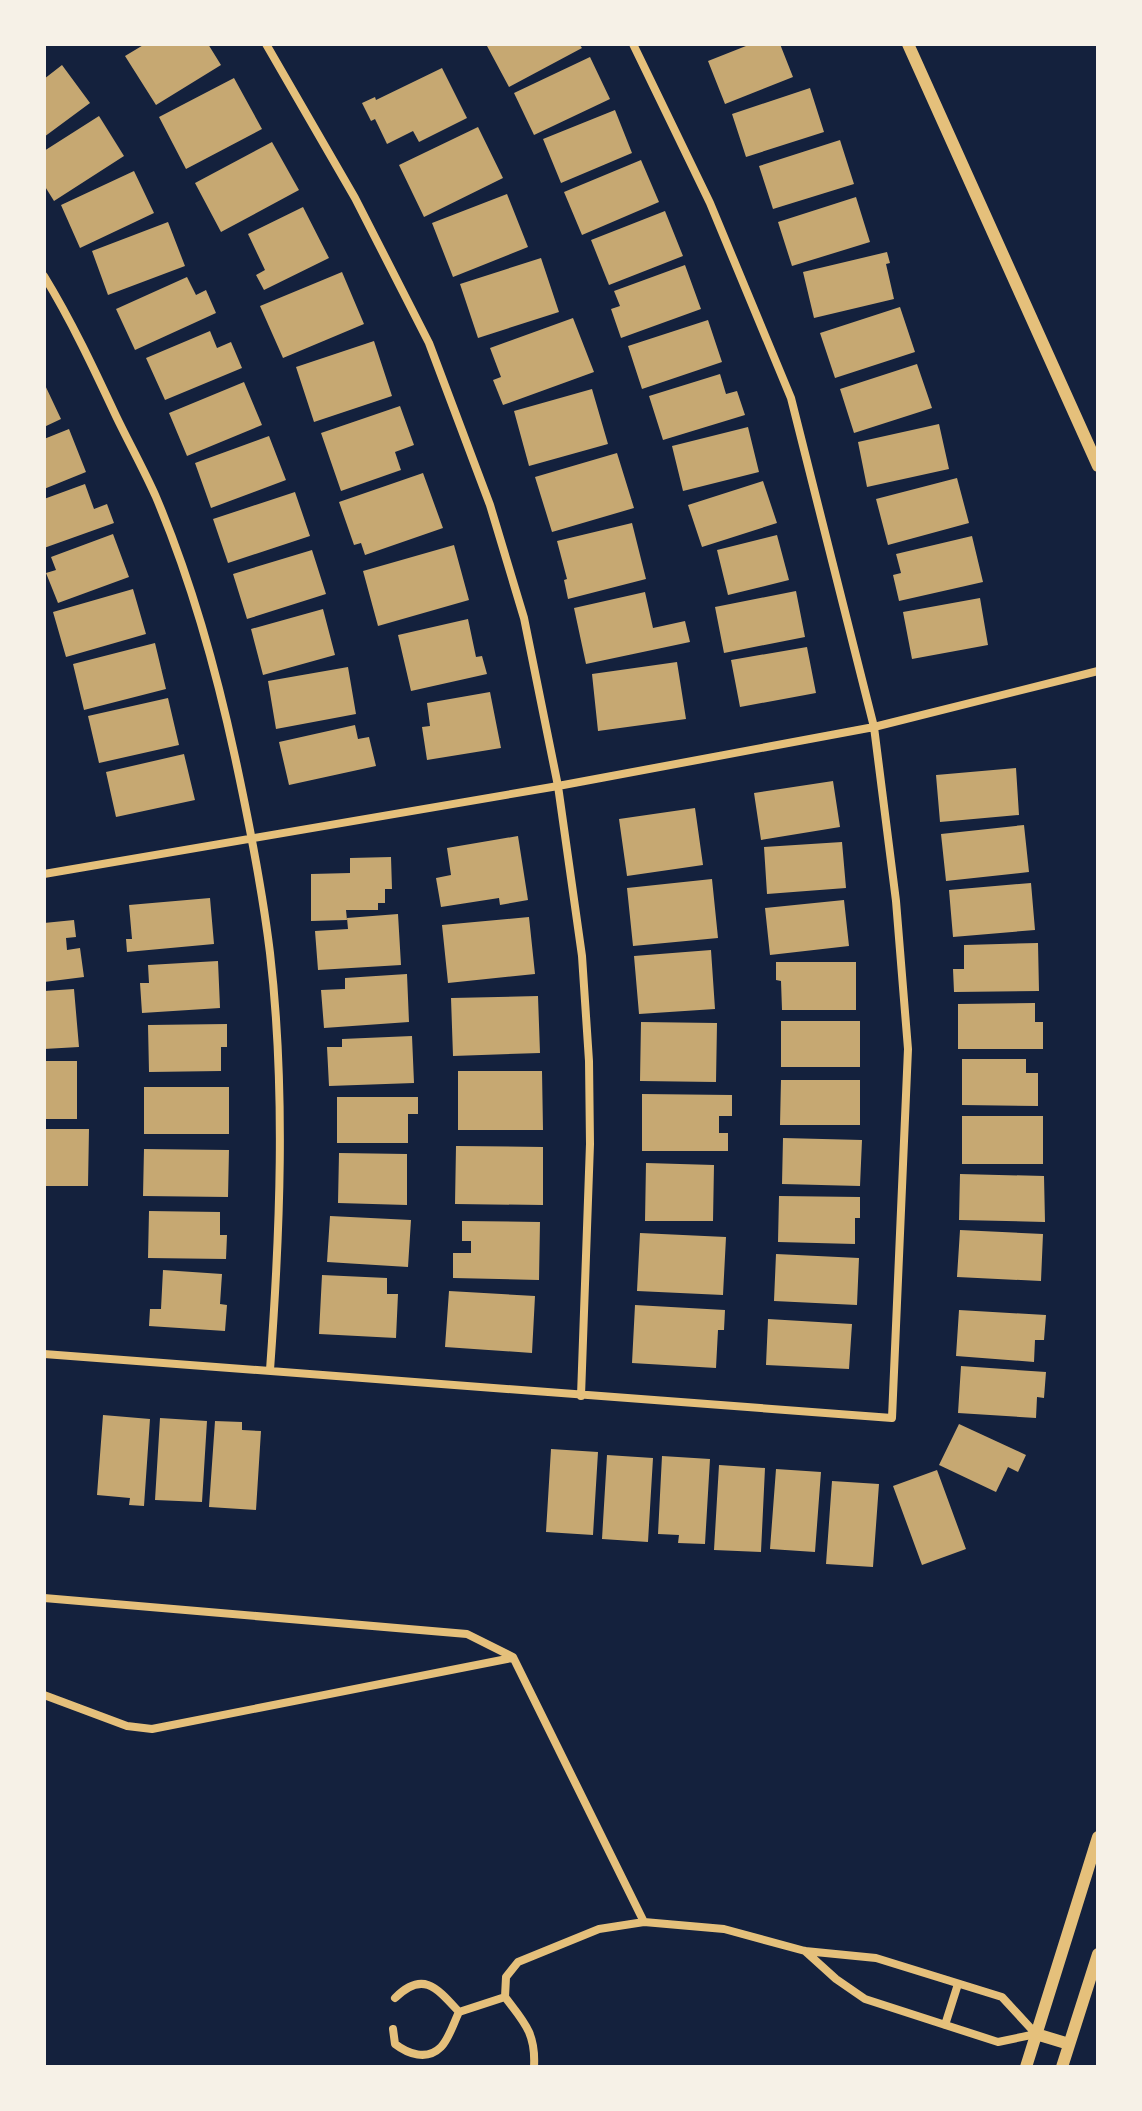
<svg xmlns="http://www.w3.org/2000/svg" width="1142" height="2111" font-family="Mulish,sans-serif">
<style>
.building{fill:#c6a872}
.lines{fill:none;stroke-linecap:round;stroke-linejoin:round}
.minor{stroke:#e5c07b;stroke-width:8}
.tertiary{stroke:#e5c07b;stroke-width:12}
</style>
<rect width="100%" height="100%" fill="#14213d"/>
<path class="building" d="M 145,44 L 208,44 L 221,65 L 156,105 L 125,56 Z
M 491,44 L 579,44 L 582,48 L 509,87 L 487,46 Z
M 751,44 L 780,44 L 793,77 L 725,104 L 708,61 Z
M 590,57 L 610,99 L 534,135 L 514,93 Z
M 62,65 L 90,103 L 44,137 L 44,79 Z
M 442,68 L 467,118 L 419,142 L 413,131 L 387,144 L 375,119 L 371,121 L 362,103 L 375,97 L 376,100 Z
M 234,78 L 262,129 L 186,169 L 159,117 Z
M 810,88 L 824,132 L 746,157 L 732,114 Z
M 615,110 L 632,153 L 561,183 L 543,139 Z
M 99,116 L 124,156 L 54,201 L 44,185 L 44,151 Z
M 478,127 L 503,178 L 424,217 L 399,165 Z
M 840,140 L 854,184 L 773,209 L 759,166 Z
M 272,142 L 299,190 L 221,232 L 195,183 Z
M 641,160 L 659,202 L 582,235 L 564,192 Z
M 134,171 L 154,213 L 80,248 L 61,205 Z
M 507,194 L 528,247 L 453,277 L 432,223 Z
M 856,197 L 870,242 L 792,266 L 778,222 Z
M 303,207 L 329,258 L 264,290 L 256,275 L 265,270 L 248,234 Z
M 665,211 L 683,256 L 609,285 L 591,240 Z
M 168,222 L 185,266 L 108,295 L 92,251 Z
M 887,252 L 890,263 L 886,264 L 894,299 L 814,318 L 803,272 Z
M 541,258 L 559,312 L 478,338 L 460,284 Z
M 685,265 L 701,309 L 621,338 L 611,309 L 620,306 L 614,291 Z
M 342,272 L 364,324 L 283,358 L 260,306 Z
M 187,277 L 196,295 L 206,290 L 216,313 L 135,350 L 116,309 Z
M 900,307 L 915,352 L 835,378 L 820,333 Z
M 573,318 L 594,372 L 503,405 L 493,380 L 501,377 L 490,348 Z
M 708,320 L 722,362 L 642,389 L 628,346 Z
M 210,331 L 217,348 L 231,342 L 242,368 L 165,400 L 146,358 Z
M 374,341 L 392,396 L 314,422 L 296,367 Z
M 917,364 L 932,408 L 854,433 L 840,389 Z
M 720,374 L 726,394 L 737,391 L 745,415 L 663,440 L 649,396 Z
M 244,382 L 262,425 L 187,456 L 169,413 Z
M 44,383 L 61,419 L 44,427 Z
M 592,389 L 608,444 L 529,466 L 514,411 Z
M 400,406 L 414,445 L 395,452 L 401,470 L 341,491 L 321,433 Z
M 939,424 L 949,469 L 867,487 L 858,442 Z
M 748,427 L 759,472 L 683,491 L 672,446 Z
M 69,429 L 86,472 L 44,489 L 44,439 Z
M 269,436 L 286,480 L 211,508 L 195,463 Z
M 617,453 L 634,508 L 552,532 L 535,477 Z
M 423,473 L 443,528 L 365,555 L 361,543 L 354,545 L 339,502 Z
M 957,478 L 969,523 L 888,545 L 876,499 Z
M 763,481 L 777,523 L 702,547 L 688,505 Z
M 85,484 L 94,509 L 107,504 L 114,523 L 44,548 L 44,499 Z
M 295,492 L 310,536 L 228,563 L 213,519 Z
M 632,523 L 646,579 L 568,599 L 564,580 L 567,579 L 557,541 Z
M 113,534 L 129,577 L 58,603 L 46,573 L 56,570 L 51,557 Z
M 777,535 L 789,580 L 728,595 L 717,550 Z
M 972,536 L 983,582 L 899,601 L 893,575 L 901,573 L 896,554 Z
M 454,545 L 469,600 L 378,626 L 363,571 Z
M 312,550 L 326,594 L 247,619 L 233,574 Z
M 133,589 L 146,634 L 66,657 L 53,612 Z
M 796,591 L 805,637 L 724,653 L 715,607 Z
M 645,592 L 653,628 L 685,621 L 690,642 L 586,664 L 574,608 Z
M 980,598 L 988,645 L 912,659 L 903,612 Z
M 323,609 L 335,655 L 263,675 L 251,629 Z
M 468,619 L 476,657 L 482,656 L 487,674 L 411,691 L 398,635 Z
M 155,643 L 166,689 L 84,710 L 73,664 Z
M 807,647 L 816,693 L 740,707 L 731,660 Z
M 677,662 L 686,719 L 598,731 L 592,674 Z
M 348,667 L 356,714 L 276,729 L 268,681 Z
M 490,692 L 501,748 L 427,760 L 422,727 L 430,726 L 427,703 Z
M 168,698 L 179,745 L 99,763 L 88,716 Z
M 355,725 L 358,739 L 369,737 L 376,766 L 289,785 L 279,742 Z
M 184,754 L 195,800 L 116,817 L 106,772 Z
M 1016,768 L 1019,815 L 940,822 L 936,775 Z
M 833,781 L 840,827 L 761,840 L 754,793 Z
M 695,808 L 703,865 L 627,876 L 619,819 Z
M 1024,825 L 1029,872 L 946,881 L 941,834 Z
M 518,836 L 528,900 L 500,905 L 499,898 L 441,907 L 436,878 L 451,875 L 447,848 Z
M 842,842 L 846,888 L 767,894 L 764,847 Z
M 391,857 L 392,889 L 385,889 L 385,903 L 378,903 L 378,910 L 346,910 L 347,920 L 311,921 L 311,874 L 350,873 L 350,858 Z
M 712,879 L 718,938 L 633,946 L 627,888 Z
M 1031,883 L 1035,930 L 953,937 L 949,890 Z
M 210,898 L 214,944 L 127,952 L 126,939 L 132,939 L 129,905 Z
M 844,900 L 849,946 L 770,955 L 765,908 Z
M 398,914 L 401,965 L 318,970 L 315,931 L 348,929 L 347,918 Z
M 529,917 L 535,974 L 448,983 L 442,925 Z
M 74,920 L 76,937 L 66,938 L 67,950 L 80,948 L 84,977 L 44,982 L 44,923 Z
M 1038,943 L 1039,991 L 954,992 L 953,969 L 964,969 L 964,945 Z
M 711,950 L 715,1009 L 639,1014 L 634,956 Z
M 218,961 L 220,1008 L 142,1013 L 140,983 L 149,983 L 148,965 Z
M 776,962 L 856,962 L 856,1010 L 782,1010 L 781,981 L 776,980 Z
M 407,974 L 409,1022 L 324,1028 L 321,990 L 345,989 L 345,978 Z
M 74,989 L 79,1047 L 44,1049 L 44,991 Z
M 538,996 L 540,1053 L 453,1056 L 451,998 Z
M 1035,1003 L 1035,1022 L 1043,1022 L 1043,1049 L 958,1049 L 958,1004 Z
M 781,1021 L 860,1021 L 860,1067 L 781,1067 Z
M 641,1022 L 717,1023 L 716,1082 L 640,1081 Z
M 227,1024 L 227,1047 L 221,1047 L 221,1071 L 149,1072 L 148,1025 Z
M 412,1036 L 414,1083 L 329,1086 L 327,1047 L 342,1047 L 342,1039 Z
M 962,1059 L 1026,1059 L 1026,1073 L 1038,1073 L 1038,1106 L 962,1105 Z
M 44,1061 L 77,1061 L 77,1119 L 44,1119 Z
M 458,1071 L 542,1071 L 543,1130 L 458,1130 Z
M 781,1080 L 860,1080 L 860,1125 L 780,1125 Z
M 144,1087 L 229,1087 L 229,1134 L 144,1134 Z
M 642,1094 L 732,1095 L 732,1116 L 719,1116 L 719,1133 L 728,1133 L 728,1151 L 642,1151 Z
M 337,1097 L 418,1097 L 418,1114 L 408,1114 L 408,1143 L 337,1143 Z
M 962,1116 L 1043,1116 L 1043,1164 L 962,1164 Z
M 44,1129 L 89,1129 L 88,1186 L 44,1186 Z
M 783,1138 L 862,1140 L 860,1186 L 782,1184 Z
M 456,1146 L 543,1147 L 543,1205 L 455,1204 Z
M 144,1149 L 229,1150 L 228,1197 L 143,1196 Z
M 339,1153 L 407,1154 L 407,1205 L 338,1203 Z
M 646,1163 L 714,1165 L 713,1221 L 645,1221 Z
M 960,1174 L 1044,1176 L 1045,1222 L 959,1220 Z
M 779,1196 L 860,1197 L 860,1218 L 855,1218 L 855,1244 L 778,1242 Z
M 149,1211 L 220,1212 L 220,1235 L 227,1235 L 226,1259 L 148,1258 Z
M 330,1216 L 411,1220 L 408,1267 L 327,1262 Z
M 462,1221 L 540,1222 L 539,1280 L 453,1278 L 453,1253 L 471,1253 L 471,1241 L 462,1241 Z
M 960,1230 L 1043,1234 L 1041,1281 L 957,1277 Z
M 640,1233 L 726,1237 L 723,1295 L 637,1291 Z
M 776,1254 L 859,1258 L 857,1305 L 774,1301 Z
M 163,1270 L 222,1274 L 220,1304 L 227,1305 L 225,1331 L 149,1326 L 150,1309 L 161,1309 Z
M 322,1275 L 387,1278 L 387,1294 L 398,1294 L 396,1338 L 319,1334 Z
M 449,1291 L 535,1296 L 532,1353 L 445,1347 Z
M 635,1305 L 725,1310 L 724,1330 L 718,1330 L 716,1368 L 632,1363 Z
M 959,1310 L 1046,1315 L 1044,1340 L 1035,1340 L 1034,1362 L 956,1356 Z
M 768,1319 L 852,1324 L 849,1369 L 766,1365 Z
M 961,1366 L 1046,1372 L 1044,1398 L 1037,1397 L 1036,1418 L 958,1413 Z
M 103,1415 L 150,1419 L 144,1506 L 129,1505 L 130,1498 L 97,1495 Z
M 160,1418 L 207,1421 L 202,1502 L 155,1500 Z
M 215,1421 L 242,1422 L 242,1430 L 261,1431 L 256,1510 L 209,1507 Z
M 959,1424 L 1026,1455 L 1018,1472 L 1008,1467 L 996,1492 L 939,1465 Z
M 551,1449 L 598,1452 L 593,1535 L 546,1532 Z
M 607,1455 L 653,1458 L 648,1542 L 602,1539 Z
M 662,1456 L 710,1459 L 705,1544 L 678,1543 L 679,1535 L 658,1534 Z
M 719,1465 L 765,1468 L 761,1552 L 714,1550 Z
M 776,1469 L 821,1472 L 815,1552 L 770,1549 Z
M 937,1470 L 966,1549 L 922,1565 L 893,1486 Z
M 832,1481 L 879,1484 L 873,1567 L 826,1564 Z"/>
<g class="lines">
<path class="minor" d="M 266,44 L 355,198 L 429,343 L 490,505 L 524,618 L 558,786 L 582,956 L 589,1061 L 590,1144 L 581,1396
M 44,276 C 71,320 94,369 116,416 C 129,443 144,470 156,497 C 191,580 216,669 235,757 C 249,822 262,887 270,953 C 286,1091 280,1232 270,1370
M 44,874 L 558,786 L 874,727 L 1098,671
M 44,1354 L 892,1418 L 908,1049 L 896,901 L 874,727 L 791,398 L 710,203 L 633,44
M 44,1598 L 467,1634 L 513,1657 L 644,1922
M 44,1695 L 127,1726 L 152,1729 L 512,1658
M 395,1998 C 423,1970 437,1988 459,2012 L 505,1997
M 945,2025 L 958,1984
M 393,2029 L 395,2044 C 408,2054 427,2061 441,2047 C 449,2039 454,2022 459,2012
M 534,2067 C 536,2033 524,2022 505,1997 L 506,1977 L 518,1962 L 599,1929 L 644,1922 L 724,1929 L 805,1951 L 876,1958 L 1002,1997 L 1036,2034 L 998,2042 L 865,1999 L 836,1979 L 805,1951"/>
<path class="tertiary" d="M 908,44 L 1098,466
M 1036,2034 L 1069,2044
M 1026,2067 L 1098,1837
M 1062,2067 L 1098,1954"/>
</g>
<rect width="1142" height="2111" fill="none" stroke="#f6f1e7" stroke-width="92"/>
</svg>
